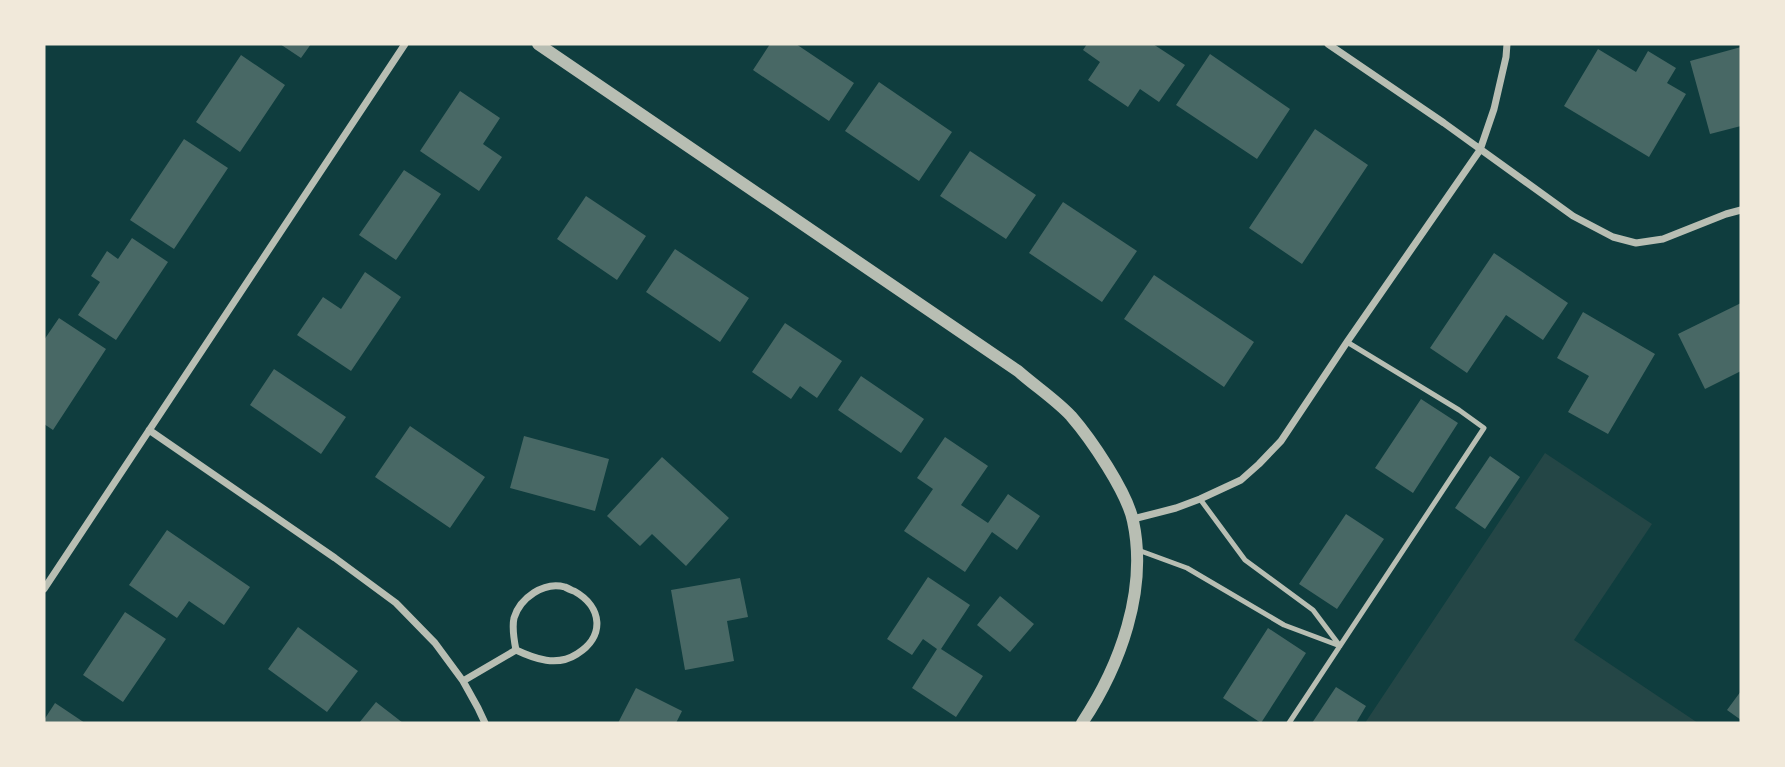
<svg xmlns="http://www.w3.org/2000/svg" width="1785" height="767" font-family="Signika,sans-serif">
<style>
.green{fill:#244646}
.building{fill:#486865}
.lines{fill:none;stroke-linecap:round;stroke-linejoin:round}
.service{stroke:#b8beb3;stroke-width:5}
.minor{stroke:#b8beb3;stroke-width:7}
.tertiary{stroke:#b8beb3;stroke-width:12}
</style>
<rect width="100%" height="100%" fill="#0f3d3e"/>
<path class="green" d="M 1545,453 L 1652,524 L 1574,640 L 1698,723 L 1365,723 Z"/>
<path class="building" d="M 280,44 L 311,44 L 301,58 Z
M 770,44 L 796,44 L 854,83 L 829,121 L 753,70 Z
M 1087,44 L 1153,44 L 1185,65 L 1159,102 L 1140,89 L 1128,107 L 1088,80 L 1100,62 L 1083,50 Z
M 1741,47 L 1741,126 L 1710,134 L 1690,61 Z
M 1598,49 L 1636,72 L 1648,51 L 1676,68 L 1667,83 L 1686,94 L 1649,157 L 1564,106 Z
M 1210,54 L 1290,109 L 1257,159 L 1176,105 Z
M 241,55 L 285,85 L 240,152 L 196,122 Z
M 879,82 L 952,132 L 919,181 L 845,131 Z
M 460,91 L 500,118 L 483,144 L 502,157 L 479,191 L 420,151 Z
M 1315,129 L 1368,165 L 1302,264 L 1249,228 Z
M 184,139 L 228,168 L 174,249 L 130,220 Z
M 970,151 L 1036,195 L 1006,239 L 940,196 Z
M 404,170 L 441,194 L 396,260 L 359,235 Z
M 586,196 L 646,236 L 617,280 L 557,239 Z
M 1063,202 L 1137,251 L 1102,302 L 1029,253 Z
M 132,238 L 168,262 L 116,340 L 78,315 L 100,282 L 91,276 L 107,251 L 118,259 Z
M 675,249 L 749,298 L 720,342 L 646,292 Z
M 1494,253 L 1568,303 L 1543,340 L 1506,315 L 1467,373 L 1430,348 Z
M 365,272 L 401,297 L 351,371 L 297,335 L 323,297 L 341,309 Z
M 1154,275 L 1254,342 L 1224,387 L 1124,319 Z
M 1741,303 L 1741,371 L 1705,389 L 1678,334 Z
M 1583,312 L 1655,354 L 1608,434 L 1568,412 L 1589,376 L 1557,358 Z
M 59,318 L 106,349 L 53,430 L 44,424 L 44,340 Z
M 785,323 L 842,361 L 817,398 L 800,386 L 791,399 L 752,372 Z
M 274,369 L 346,417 L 321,454 L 250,405 Z
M 861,376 L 924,419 L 901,453 L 838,410 Z
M 1421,399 L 1458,423 L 1413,493 L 1375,468 Z
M 410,426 L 485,477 L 450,528 L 375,477 Z
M 524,436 L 609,459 L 595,511 L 510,488 Z
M 945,437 L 988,466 L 961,505 L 988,523 L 1008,494 L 1040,516 L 1017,550 L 992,532 L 965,572 L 904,531 L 933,489 L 917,478 Z
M 1490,456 L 1520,477 L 1485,529 L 1455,508 Z
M 662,457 L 729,518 L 686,566 L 652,534 L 640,546 L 607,516 Z
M 1346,514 L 1384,539 L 1337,609 L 1299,584 Z
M 167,530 L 250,587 L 224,625 L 189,601 L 177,618 L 129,585 Z
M 928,577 L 970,605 L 941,649 L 983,676 L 956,717 L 912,688 L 937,649 L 923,639 L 912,655 L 887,639 Z
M 740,578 L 748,617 L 727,621 L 734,661 L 685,670 L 671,590 Z
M 1000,596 L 1034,624 L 1010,652 L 977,625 Z
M 125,612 L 166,639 L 123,702 L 83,675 Z
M 298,627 L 358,671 L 327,712 L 268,669 Z
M 1268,628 L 1306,653 L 1261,723 L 1223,698 Z
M 1336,687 L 1366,706 L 1356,723 L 1312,723 Z
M 636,688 L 682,711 L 676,723 L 618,723 Z
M 1741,691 L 1741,720 L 1727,710 Z
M 376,702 L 403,723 L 359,723 Z
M 55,703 L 85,723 L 44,723 L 44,720 Z"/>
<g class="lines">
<path class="service" d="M 1138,550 L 1187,568 L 1284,625 L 1340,646 L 1313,610 L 1245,560 L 1200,499
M 1289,723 L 1484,428 L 1459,410 L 1347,342"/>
<path class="minor" d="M 1328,44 L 1444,123 L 1573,216 L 1613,237 L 1636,243 L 1663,239 L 1726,214 L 1741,210
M 149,430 L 335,558 L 396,603 L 435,643 L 463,681 L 478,708 L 485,723
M 1133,519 L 1176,508 L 1200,499 L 1241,480 L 1259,464 L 1281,441 L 1347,342 L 1480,150 L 1494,109 L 1506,57 L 1507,44
M 44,589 L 405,44
M 463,681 L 516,650 C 514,640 512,627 514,618 C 520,598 544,581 565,587 C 565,587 573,591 574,591 C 603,607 605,637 577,654 C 557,667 535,659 516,650"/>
<path class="tertiary" d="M 538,44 L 1018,371 C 1035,386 1056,400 1071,416 C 1091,439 1127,492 1133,521 C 1148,590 1120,666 1082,723"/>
</g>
<rect width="1785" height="767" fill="none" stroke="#f1e9da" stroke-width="91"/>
</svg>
